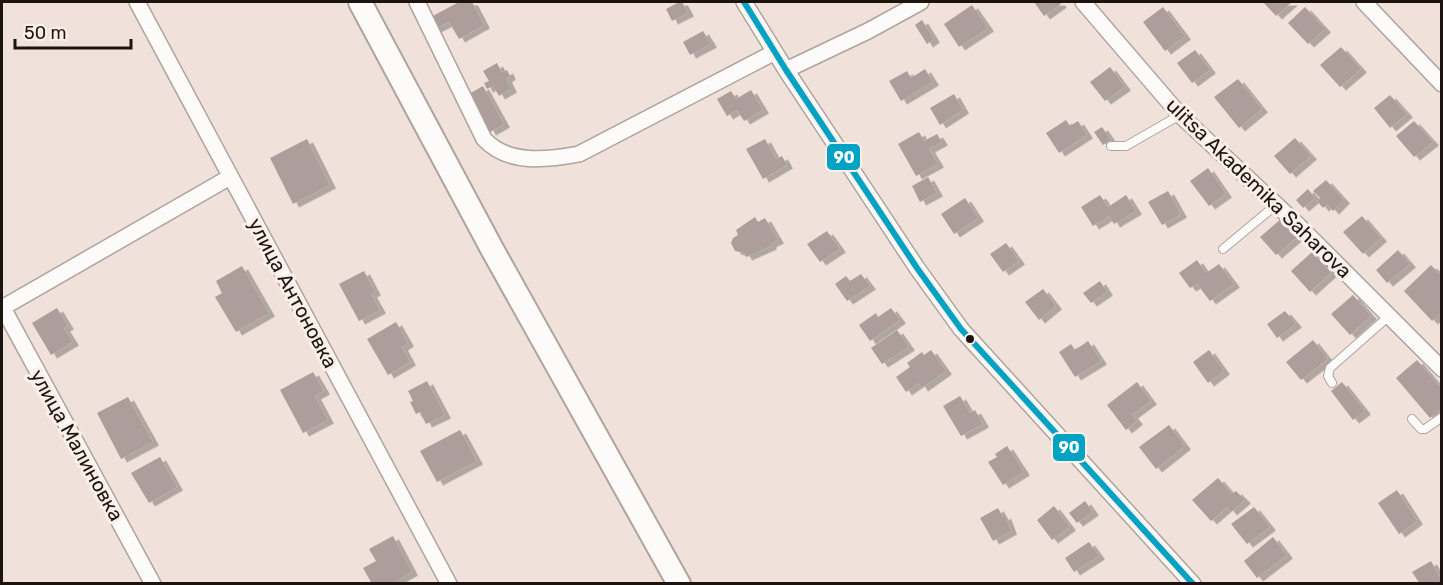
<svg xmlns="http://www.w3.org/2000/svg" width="1443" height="585" font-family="Rubik,sans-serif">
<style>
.building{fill:#ae9e9b;filter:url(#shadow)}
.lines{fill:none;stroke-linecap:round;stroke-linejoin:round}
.lane-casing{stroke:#aea39d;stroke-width:10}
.street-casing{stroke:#aea39d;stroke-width:18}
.secondary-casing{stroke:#aea39d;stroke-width:26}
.lane{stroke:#fdfbf9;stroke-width:8}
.street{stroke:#fdfbf9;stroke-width:15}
.secondary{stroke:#fdfbf9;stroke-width:22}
.bus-1-casing{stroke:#fbefe9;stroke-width:10}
.bus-1{stroke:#01a2c4;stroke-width:6}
.bus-dot{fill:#1d140f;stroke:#fbefe9;stroke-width:2}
.labels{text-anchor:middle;stroke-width:6;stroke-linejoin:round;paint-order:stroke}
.street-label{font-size:20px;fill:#1d140f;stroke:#fbefe9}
.line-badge{stroke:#fbefe9;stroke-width:2}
.badge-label{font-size:16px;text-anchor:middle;font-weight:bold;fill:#fff}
</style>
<defs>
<filter id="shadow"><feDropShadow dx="6" dy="3.5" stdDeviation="0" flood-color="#0004"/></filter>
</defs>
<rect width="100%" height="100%" fill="#f0e2da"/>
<path class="building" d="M 459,2 L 472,2 L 484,25 L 459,39 L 449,22 L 435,29 L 429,18 Z
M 679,2 L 682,2 L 688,13 L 672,21 L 666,9 Z
M 1034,2 L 1059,2 L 1061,4 L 1044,16 Z
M 1263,2 L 1292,2 L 1276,16 Z
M 972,5 L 988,28 L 959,47 L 944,24 Z
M 1163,7 L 1185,36 L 1165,51 L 1143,22 Z
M 1305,7 L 1325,29 L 1308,44 L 1288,23 Z
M 922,20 L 934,39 L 927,44 L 915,25 Z
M 703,31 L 711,44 L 690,55 L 683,42 Z
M 1341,47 L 1361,69 L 1340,87 L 1320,65 Z
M 1195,50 L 1210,70 L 1192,83 L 1177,63 Z
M 497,63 L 502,73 L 507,70 L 510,76 L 506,79 L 511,89 L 499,96 L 493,86 L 487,89 L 484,83 L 489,81 L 483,71 Z
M 1110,67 L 1125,87 L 1105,101 L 1090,82 Z
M 925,69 L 933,82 L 901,101 L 889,81 L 907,71 L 911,78 Z
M 1238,79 L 1262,109 L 1239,128 L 1214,97 Z
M 483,86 L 504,124 L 490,132 L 469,94 Z
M 751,90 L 763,110 L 744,121 L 737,110 L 727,116 L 717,99 L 731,91 L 736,99 Z
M 954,94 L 963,110 L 940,125 L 930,108 Z
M 1390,95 L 1407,114 L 1390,128 L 1374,108 Z
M 1066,120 L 1070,126 L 1078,121 L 1087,135 L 1059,153 L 1046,133 Z
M 1414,121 L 1433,142 L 1414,157 L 1396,136 Z
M 1102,127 L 1111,140 L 1103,145 L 1094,132 Z
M 919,132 L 924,141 L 937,134 L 942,142 L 929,149 L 938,164 L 916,176 L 898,144 Z
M 1295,138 L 1311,156 L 1290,174 L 1274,156 Z
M 307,139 L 330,185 L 293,204 L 270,158 Z
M 765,139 L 776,159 L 782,156 L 787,165 L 763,179 L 746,149 Z
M 1208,168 L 1226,194 L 1209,206 L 1190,181 Z
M 928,177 L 937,193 L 920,202 L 912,186 Z
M 1326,180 L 1344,200 L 1333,211 L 1327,204 L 1323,208 L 1317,201 L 1320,198 L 1313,191 Z
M 1308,189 L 1315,198 L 1303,208 L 1296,200 Z
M 1168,191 L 1181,214 L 1162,225 L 1148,202 Z
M 1100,195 L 1108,207 L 1126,195 L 1136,211 L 1114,224 L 1109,216 L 1093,226 L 1081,207 Z
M 965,198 L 978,218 L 954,234 L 941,214 Z
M 1362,216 L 1381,238 L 1363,254 L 1343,232 Z
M 755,217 L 758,222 L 765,218 L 778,240 L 770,244 L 771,246 L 746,257 L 744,253 L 735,251 L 731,243 L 733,238 L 738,235 L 736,230 Z
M 1282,218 L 1298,236 L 1276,255 L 1260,237 Z
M 827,231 L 840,249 L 820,262 L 807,244 Z
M 1006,243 L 1019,261 L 1003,272 L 990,254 Z
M 1398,250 L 1410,264 L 1387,283 L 1376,270 Z
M 1312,252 L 1331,273 L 1310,292 L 1291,271 Z
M 1197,260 L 1206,273 L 1219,264 L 1234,284 L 1210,301 L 1197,284 L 1190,288 L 1179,273 Z
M 1431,265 L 1442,276 L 1442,311 L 1432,321 L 1404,291 Z
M 242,266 L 269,313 L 236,332 L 215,297 L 222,293 L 216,281 Z
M 364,271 L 375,292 L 371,294 L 380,310 L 359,321 L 339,284 Z
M 861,274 L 870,286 L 847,301 L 835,284 L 846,276 L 850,281 Z
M 1100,281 L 1107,292 L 1091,303 L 1083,293 Z
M 1043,289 L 1056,306 L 1039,320 L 1025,302 Z
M 1353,295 L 1371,316 L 1350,335 L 1331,314 Z
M 57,308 L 68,326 L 64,328 L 73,342 L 51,355 L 32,323 Z
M 891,308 L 900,320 L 870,341 L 859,325 L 876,313 L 878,317 Z
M 1285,311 L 1296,324 L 1277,338 L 1267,324 Z
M 396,322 L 408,343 L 402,347 L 410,362 L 388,375 L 367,339 Z
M 897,330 L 909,347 L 882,364 L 871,348 Z
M 1313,340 L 1328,359 L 1301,380 L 1286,362 Z
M 1088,341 L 1101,361 L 1075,377 L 1059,352 L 1071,344 L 1075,350 Z
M 931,350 L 946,371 L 922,388 L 919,383 L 906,392 L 896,377 L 910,367 L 907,363 L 922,352 L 924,355 Z
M 1209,350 L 1224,371 L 1208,383 L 1193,362 Z
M 1417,360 L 1442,389 L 1442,408 L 1430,418 L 1396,378 Z
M 313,372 L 324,391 L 315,396 L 328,420 L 303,433 L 280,390 Z
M 427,381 L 445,415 L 426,424 L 420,412 L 416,414 L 410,402 L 413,401 L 408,391 Z
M 1137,382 L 1151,401 L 1132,415 L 1137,421 L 1126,430 L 1107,405 Z
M 1342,382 L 1365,411 L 1353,420 L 1331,391 Z
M 960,396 L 970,413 L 975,410 L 983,424 L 961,436 L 943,406 Z
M 128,397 L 153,442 L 121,459 L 97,413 Z
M 1169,425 L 1185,446 L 1156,469 L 1139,447 Z
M 460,430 L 477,461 L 437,482 L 420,451 Z
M 1007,446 L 1024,472 L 1003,485 L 988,462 L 997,457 L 995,454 Z
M 160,457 L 177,487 L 149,503 L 131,473 Z
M 1218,478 L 1232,494 L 1236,491 L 1245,500 L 1231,512 L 1227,507 L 1211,521 L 1192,500 Z
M 1397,490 L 1417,521 L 1399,534 L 1378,503 Z
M 1085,501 L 1093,512 L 1077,523 L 1069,513 Z
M 1054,506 L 1070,527 L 1052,540 L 1037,520 Z
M 1254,507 L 1270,527 L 1247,544 L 1231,524 Z
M 998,508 L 1003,517 L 1005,515 L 1011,531 L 993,541 L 980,518 Z
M 393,536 L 412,572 L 391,584 L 372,584 L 363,568 L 376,561 L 369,549 Z
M 1273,537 L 1287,555 L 1257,578 L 1244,561 Z
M 1089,542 L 1099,556 L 1074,572 L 1065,558 Z
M 1431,561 L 1442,581 L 1438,584 L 1420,584 L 1412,572 Z"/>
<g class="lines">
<g class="lane-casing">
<path id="lane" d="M 1111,146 L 1126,146 L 1180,115
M 1223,249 L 1276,205
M 1332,383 L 1328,376 L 1330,368 L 1389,316
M 1412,419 L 1421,429 L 1425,429 L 1442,417"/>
</g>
<g class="street-casing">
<path id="street" d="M 137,2 L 449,584
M 417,2 L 484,139 C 508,165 547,160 579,154 L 775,52
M 744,2 L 786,70 L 917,268 L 961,329 L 1193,584
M 1083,2 L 1180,115 L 1297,224 L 1442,369
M 1364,2 L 1442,84
M 786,70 L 868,31 L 921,2
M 2,306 L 153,584
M 2,308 L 230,177"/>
</g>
<g class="secondary-casing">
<path id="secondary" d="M 360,2 L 492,249 L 679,584"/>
</g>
<use href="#lane" class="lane"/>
<use href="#street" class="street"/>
<use href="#secondary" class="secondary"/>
<g class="bus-1-casing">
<path id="bus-1" d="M 744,2 L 786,70 L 917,268 L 961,329 L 1193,584"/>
</g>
<use href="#bus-1" class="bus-1"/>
</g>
<circle class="bus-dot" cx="970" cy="339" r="5"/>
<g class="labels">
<g class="street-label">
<text transform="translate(1259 188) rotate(44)" y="7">ulitsa Akademika Saharova</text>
<text transform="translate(293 293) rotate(62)" y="7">улица Антоновка</text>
<text transform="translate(77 445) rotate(61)" y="7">улица Малиновка</text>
</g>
</g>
<g class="line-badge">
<rect x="826" y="143" width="35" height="28" rx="6" fill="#01a2c4"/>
<rect x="1052" y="433" width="34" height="29" rx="6" fill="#01a2c4"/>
</g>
<g class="badge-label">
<text x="844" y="163">90</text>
<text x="1069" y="453">90</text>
</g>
<rect width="1443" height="585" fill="none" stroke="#1d140f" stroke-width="6"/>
<path d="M15 39v9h116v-9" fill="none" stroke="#1d140f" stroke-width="3"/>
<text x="24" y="39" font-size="18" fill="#1d140f" stroke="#fbefe9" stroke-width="4.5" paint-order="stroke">50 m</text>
</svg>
